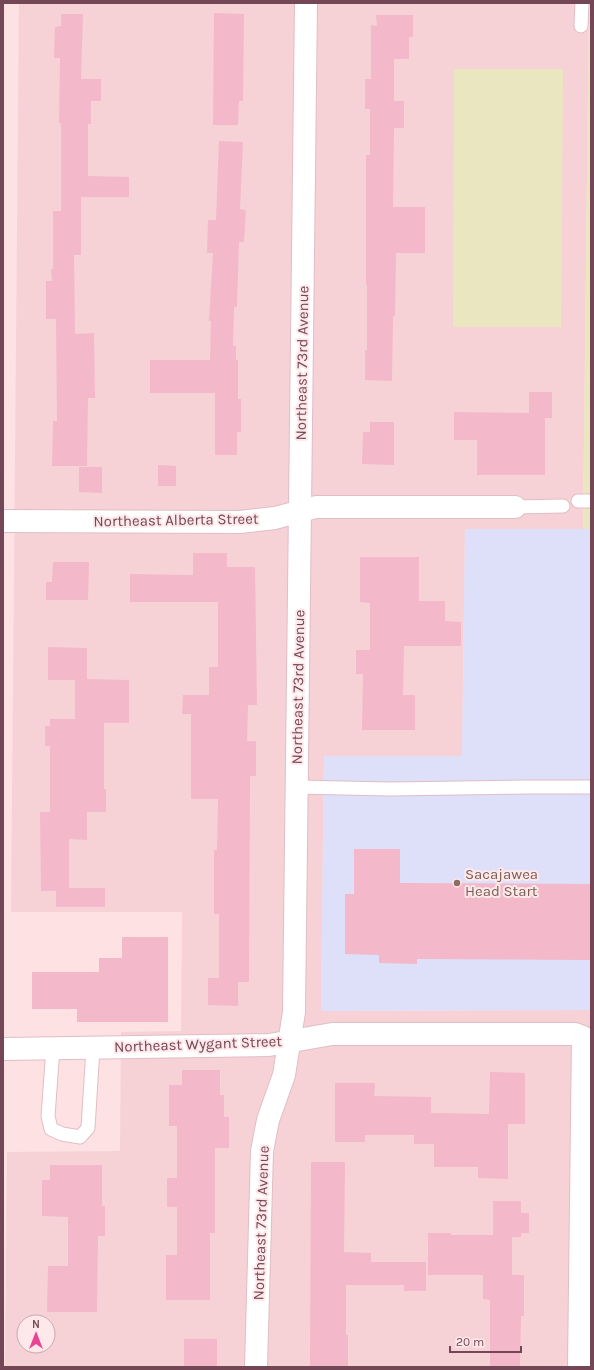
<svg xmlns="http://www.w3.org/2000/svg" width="594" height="1370" font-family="Karla,sans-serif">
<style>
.residential{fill:#f6d2d7;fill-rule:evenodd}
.education{fill:#dedff9}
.green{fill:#eae6bf}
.building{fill:#f3b8c9}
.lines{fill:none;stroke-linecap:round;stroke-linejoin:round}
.lane-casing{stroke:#e1bdc5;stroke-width:15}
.street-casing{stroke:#e1bdc5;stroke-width:24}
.lane{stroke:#fff;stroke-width:13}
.street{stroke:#fff;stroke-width:22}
.education-dot{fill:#8d6e63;stroke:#ffe8ea;stroke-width:1.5}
.labels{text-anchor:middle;stroke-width:4;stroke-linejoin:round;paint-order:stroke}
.street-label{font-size:15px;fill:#744756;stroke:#ffe8ea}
.education-label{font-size:15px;fill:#785e54;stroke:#ffe8ea;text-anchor:start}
</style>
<rect width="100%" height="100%" fill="#fde1e3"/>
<path class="residential" d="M 19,3 L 589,3 L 583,529 L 465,529 L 462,756 L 324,756 L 321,1011 L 591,1010 L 591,1367 L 5,1367 L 7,1152 L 120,1151 L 121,1032 L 181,1031 L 182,912 L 11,912 ZM 24,1322 L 48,1322 L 48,1346 L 24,1346 Z"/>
<path class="education" d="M 465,529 L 591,529 L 591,1010 L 321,1011 L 324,756 L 462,756 Z"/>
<path class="green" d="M 589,3 L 591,3 L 591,529 L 583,529 Z
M 454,69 L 563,69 L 561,327 L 453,327 Z"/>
<path class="building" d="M 214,13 L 244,14 L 243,101 L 239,101 L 238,125 L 213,125 Z
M 61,14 L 83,14 L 81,79 L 101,79 L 101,101 L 91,101 L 91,124 L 88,124 L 88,176 L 129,177 L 129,197 L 81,197 L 81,255 L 74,255 L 75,334 L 94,333 L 95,398 L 88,398 L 87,466 L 52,466 L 53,421 L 57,421 L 56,319 L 46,319 L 46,281 L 52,281 L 51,269 L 53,269 L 53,211 L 61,211 L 61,123 L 59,123 L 60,58 L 54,58 L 55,27 L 61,26 Z
M 376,15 L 413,15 L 413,37 L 409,37 L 409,59 L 394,59 L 394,101 L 404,101 L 404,128 L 394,128 L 393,207 L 425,207 L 425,253 L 396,253 L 395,316 L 393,316 L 392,381 L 365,380 L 365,350 L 367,350 L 367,285 L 366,285 L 366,155 L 370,155 L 370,109 L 365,109 L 365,79 L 371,79 L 371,25 L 377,26 Z
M 219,141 L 243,142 L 240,209 L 246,210 L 244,242 L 239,242 L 237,307 L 234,307 L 233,346 L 236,346 L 236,360 L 238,360 L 238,399 L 241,399 L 241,432 L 237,432 L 237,455 L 215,455 L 215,393 L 150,393 L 150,360 L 210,360 L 211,321 L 209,321 L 213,253 L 207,253 L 208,220 L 216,220 Z
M 529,392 L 552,392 L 552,418 L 545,418 L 545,475 L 477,475 L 477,440 L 454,440 L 454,412 L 529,413 Z
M 370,422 L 394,422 L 394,465 L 362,464 L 363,432 L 370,432 Z
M 158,465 L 176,466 L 176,486 L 158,486 Z
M 79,467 L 102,467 L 102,493 L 79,492 Z
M 193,553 L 227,553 L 227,567 L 255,567 L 257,705 L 248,705 L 247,741 L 256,741 L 256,776 L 250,776 L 249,982 L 238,982 L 238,1006 L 208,1005 L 208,978 L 219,978 L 219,914 L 214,914 L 214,850 L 217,850 L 218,799 L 191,799 L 191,714 L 182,714 L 183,695 L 209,695 L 209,667 L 218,667 L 218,602 L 130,602 L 130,574 L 193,575 Z
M 360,557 L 419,557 L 419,601 L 445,601 L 445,621 L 461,622 L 461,646 L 404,646 L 403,695 L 415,695 L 415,730 L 362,730 L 363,674 L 356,674 L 356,650 L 370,650 L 370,603 L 360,602 Z
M 53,562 L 89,562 L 88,600 L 46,600 L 46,582 L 52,582 Z
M 48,647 L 87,648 L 87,679 L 129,680 L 129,723 L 104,723 L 104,789 L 106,789 L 106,812 L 87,812 L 87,840 L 69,839 L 69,888 L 105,888 L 105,907 L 56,907 L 56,891 L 41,891 L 40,812 L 50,812 L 50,746 L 45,746 L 45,726 L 50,726 L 50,719 L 75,719 L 75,680 L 48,680 Z
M 354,849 L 400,849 L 400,883 L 591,884 L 591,960 L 417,959 L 417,964 L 379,963 L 379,955 L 345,954 L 345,894 L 354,894 Z
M 122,937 L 168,937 L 168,1022 L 77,1022 L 77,1009 L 32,1009 L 32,972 L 99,972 L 99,958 L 122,958 Z
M 182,1070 L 220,1070 L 220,1095 L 224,1095 L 224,1117 L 229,1117 L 229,1148 L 215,1148 L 215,1233 L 210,1233 L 210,1300 L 166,1300 L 166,1255 L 177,1255 L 177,1207 L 167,1207 L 167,1178 L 177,1178 L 177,1126 L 169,1126 L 169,1085 L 182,1085 Z
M 490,1072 L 525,1073 L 525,1124 L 508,1124 L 508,1179 L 478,1178 L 478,1167 L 434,1167 L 434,1144 L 414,1144 L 414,1135 L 365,1135 L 365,1142 L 335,1142 L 335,1083 L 375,1083 L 374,1096 L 431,1097 L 431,1113 L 489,1114 Z
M 311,1162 L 345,1162 L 344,1252 L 371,1253 L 371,1262 L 426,1262 L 426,1291 L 404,1291 L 404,1285 L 346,1285 L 346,1335 L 348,1335 L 348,1367 L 310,1367 Z
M 50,1165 L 102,1165 L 102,1206 L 105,1206 L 105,1236 L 98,1236 L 97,1312 L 47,1312 L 48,1266 L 68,1266 L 68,1217 L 42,1216 L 42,1180 L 50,1180 Z
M 493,1201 L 521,1201 L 521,1213 L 529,1213 L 529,1233 L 521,1233 L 521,1237 L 512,1237 L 512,1275 L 524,1275 L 524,1316 L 521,1316 L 520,1366 L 490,1366 L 490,1300 L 483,1299 L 483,1275 L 428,1275 L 428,1233 L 451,1233 L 451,1235 L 493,1235 Z
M 184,1339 L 217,1339 L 217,1367 L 184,1367 Z"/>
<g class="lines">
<g class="lane-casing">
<path id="lane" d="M 581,26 L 582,3
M 578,501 L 591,501
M 515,507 L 563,506
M 297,787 L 390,789 L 530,787 L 591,787
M 53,1048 L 48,1116 L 51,1129 L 62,1134 L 80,1137 L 88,1128 L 93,1048"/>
</g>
<g class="street-casing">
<path id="street" d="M 3,521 L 240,522 L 275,518 L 316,507 L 515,507
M 3,1049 L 269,1045 L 332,1034 L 575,1034 L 583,1037 L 579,1367
M 256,1367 L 262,1151 L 268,1120 L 284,1075 L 294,1012 L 306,3"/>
</g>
<use href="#lane" class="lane"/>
<use href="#street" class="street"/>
</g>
<circle class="education-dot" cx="457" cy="883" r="4"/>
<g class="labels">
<g class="street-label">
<text transform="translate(302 363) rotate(-89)" y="5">Northeast 73rd Avenue</text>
<text transform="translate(176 520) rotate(-1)" y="5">Northeast Alberta Street</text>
<text transform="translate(298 687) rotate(-89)" y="5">Northeast 73rd Avenue</text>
<text transform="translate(198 1044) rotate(-2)" y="5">Northeast Wygant Street</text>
<text transform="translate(261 1223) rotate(-88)" y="5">Northeast 73rd Avenue</text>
</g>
<g class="education-label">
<text x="465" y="879">Sacajawea<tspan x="465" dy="17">Head Start</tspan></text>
</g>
</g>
<rect width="594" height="1370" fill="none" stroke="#744756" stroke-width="8"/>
<g transform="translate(36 1334)"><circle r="19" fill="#ffe8ea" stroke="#c7a8af"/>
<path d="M0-3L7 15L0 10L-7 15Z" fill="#ea4391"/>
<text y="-6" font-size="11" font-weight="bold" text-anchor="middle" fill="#744756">N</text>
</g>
<path d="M450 1346v6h71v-6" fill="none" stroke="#744756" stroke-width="2"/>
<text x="456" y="1346" font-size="12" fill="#744756" stroke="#ffe8ea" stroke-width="3" paint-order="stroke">20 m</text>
</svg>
